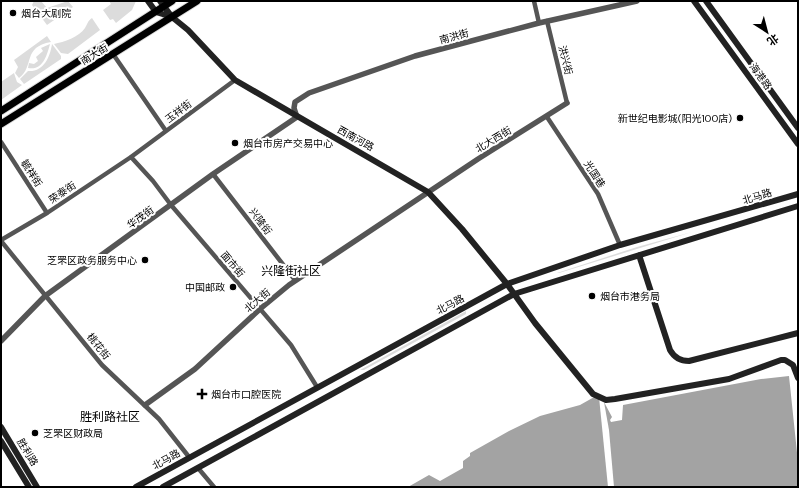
<svg xmlns="http://www.w3.org/2000/svg" width="799" height="488" font-family="'DM Sans','Noto Sans SC',sans-serif">
<style>
.green{fill:#dcdcdc}
.water{fill:#a3a3a3}
.pier{fill:#fff}
.lines{fill:none;stroke-linecap:round;stroke-linejoin:round}
.primary-casing{stroke:#dbdbdb;stroke-width:9}
.minor{stroke:#555;stroke-width:4.5}
.tertiary{stroke:#555;stroke-width:5.5}
.secondary{stroke:#222;stroke-width:6}
.primary{stroke:#000;stroke-width:7}
.poi-dot{fill:#000;stroke:#fff;stroke-width:1.5}
.labels{text-anchor:middle;stroke-width:4;stroke-linejoin:round;paint-order:stroke}
.poi-label{font-size:10px;fill:#000;stroke:#fff;text-anchor:start}
.street-label{font-size:10px;fill:#000;stroke:#fff}
.quarter-label{font-size:12px;fill:#000;stroke:#fff}
</style>
<rect width="100%" height="100%" fill="#fff"/>
<path class="green" d="M 34,1 L 41,1 L 47,8 L 68,1 L 73,7 L 47,25 L 32,5 Z
M 109,1 L 136,1 L 132,10 L 116,23 L 113,19 L 110,20 L 103,10 L 111,4 Z
M 92,18 L 100,30 L 68,54 L 61,53 L 54,44 C 64,42 79,37 85,28 C 88,23 87,22 92,18 Z
M 47,36 L 51,42 C 22,47 35,66 19,78 L 15,73 L 18,67 L 14,60 Z
M 50,44 C 47,55 43,71 28,68 L 29,63 L 34,64 L 38,61 L 36,57 L 43,51 L 41,48 Z
M 52,44 L 61,56 L 61,59 L 24,84 L 20,79 L 28,71 C 44,72 50,57 52,44 Z
M 14,73 L 17,82 L 22,85 L 1,100 L 1,82 Z
M 692,232 L 559,273 L 557,273 L 637,247 Z
M 466,311 L 466,314 L 364,370 L 360,370 Z"/>
<path class="water" d="M 789,376 L 798,462 L 798,487 L 408,487 L 429,475 L 440,481 L 463,468 L 463,461 L 470,456 L 470,453 L 509,431 L 540,416 L 580,405 L 596,396 L 604,402 L 612,417 L 610,420 L 611,422 L 622,420 L 623,405 L 761,379 Z"/>
<path class="pier" d="M 599,397 L 604,402 L 609,430 L 614,487 L 608,487 Z"/>
<g class="lines">
<g class="primary-casing">
<path id="primary" d="M 1,111 L 172,1
M 1,124 L 197,1"/>
</g>
<path class="minor" d="M 534,1 L 539,23
M 547,21 L 567,103
M 113,54 L 166,131
M 547,117 L 598,194 L 620,245
M 1,142 L 47,213
M 131,157 L 153,181 L 171,205 L 291,345 L 317,387
M 213,174 L 295,280
M 1,240 L 47,213 L 131,157 L 235,80
M 1,241 L 102,365 L 159,419 L 189,457
M 198,468 L 214,487"/>
<path class="tertiary" d="M 1,341 L 45,296 L 213,174 L 297,117 L 294,108 L 295,102 L 309,93 L 415,56 L 539,23 L 637,1
M 145,405 L 195,369 L 260,309 L 289,285 L 478,159 L 567,103"/>
<path class="secondary" d="M 148,1 L 156,12 L 172,17
M 160,1 L 172,17 L 188,30 L 235,80 L 428,192 L 462,229 L 507,284 L 535,323 L 593,394 L 606,400 L 615,399 L 729,379 L 781,360 L 785,360 L 793,365 L 798,378
M 694,1 L 798,144
M 706,1 L 798,128
M 639,255 L 670,350 C 674,357 681,361 689,361 L 798,333
M 1,427 L 37,487
M 1,441 L 29,487
M 136,487 L 507,284 L 620,245 L 798,194
M 163,487 L 514,294 L 798,206"/>
<use href="#primary" class="primary"/>
</g>
<g class="poi-dot">
<circle cx="13" cy="13" r="4"/>
<circle cx="740" cy="118" r="4"/>
<circle cx="235" cy="143" r="4"/>
<circle cx="145" cy="260" r="4"/>
<circle cx="233" cy="287" r="4"/>
<circle cx="592" cy="296" r="4"/>
<path d="M200 388h4v4h4v4h-4v4h-4v-4h-4v-4h4z"/>
<circle cx="35" cy="433" r="4"/>
</g>
<g class="labels">
<g class="poi-label">
<text x="21" y="17">烟台大剧院</text>
<text x="732" y="122" text-anchor="end">新世纪电影城(阳光100店)</text>
<text x="243" y="147">烟台市房产交易中心</text>
<text x="137" y="264" text-anchor="end">芝罘区政务服务中心</text>
<text x="225" y="291" text-anchor="end">中国邮政</text>
<text x="600" y="300">烟台市港务局</text>
<text x="211" y="398">烟台市口腔医院</text>
<text x="43" y="437">芝罘区财政局</text>
</g>
<g class="street-label">
<text transform="translate(454 36) rotate(-15)" y="4">南洪街</text>
<text transform="translate(94 54) rotate(-32)" y="4">南大街</text>
<text transform="translate(566 60) rotate(76)" y="4">洪兴街</text>
<text transform="translate(761 76) rotate(54)" y="4">海港路</text>
<text transform="translate(178 111) rotate(-37)" y="4">玉祥街</text>
<text transform="translate(356 138) rotate(29)" y="4">西南河路</text>
<text transform="translate(493 139) rotate(-31)" y="4">北大西街</text>
<text transform="translate(32 173) rotate(57)" y="4">毓祥街</text>
<text transform="translate(595 174) rotate(57)" y="4">光国巷</text>
<text transform="translate(62 192) rotate(-34)" y="4">荣泰街</text>
<text transform="translate(757 196) rotate(-17)" y="4">北马路</text>
<text transform="translate(140 217) rotate(-36)" y="4">华茂街</text>
<text transform="translate(261 221) rotate(53)" y="4">兴隆街</text>
<text transform="translate(233 264) rotate(49)" y="4">面市街</text>
<text transform="translate(257 300) rotate(-41)" y="4">北大街</text>
<text transform="translate(450 304) rotate(-28)" y="4">北马路</text>
<text transform="translate(99 346) rotate(51)" y="4">桃花街</text>
<text transform="translate(28 452) rotate(59)" y="4">胜利路</text>
<text transform="translate(166 459) rotate(-29)" y="4">北马路</text>
</g>
<g class="quarter-label">
<text x="291" y="275">兴隆街社区</text>
<text x="110" y="421">胜利路社区</text>
</g>
</g>
<rect width="799" height="488" fill="none" stroke="#000000" stroke-width="4"/>
<g transform="translate(767 32) rotate(144)" stroke="#ffffff" stroke-width="3" paint-order="stroke">
<path d="M0-3L7 15L0 10L-7 15Z" fill="#000000"/>
<text y="-6" font-size="11" font-weight="bold" text-anchor="middle" fill="#000000">北</text>
</g>
</svg>
